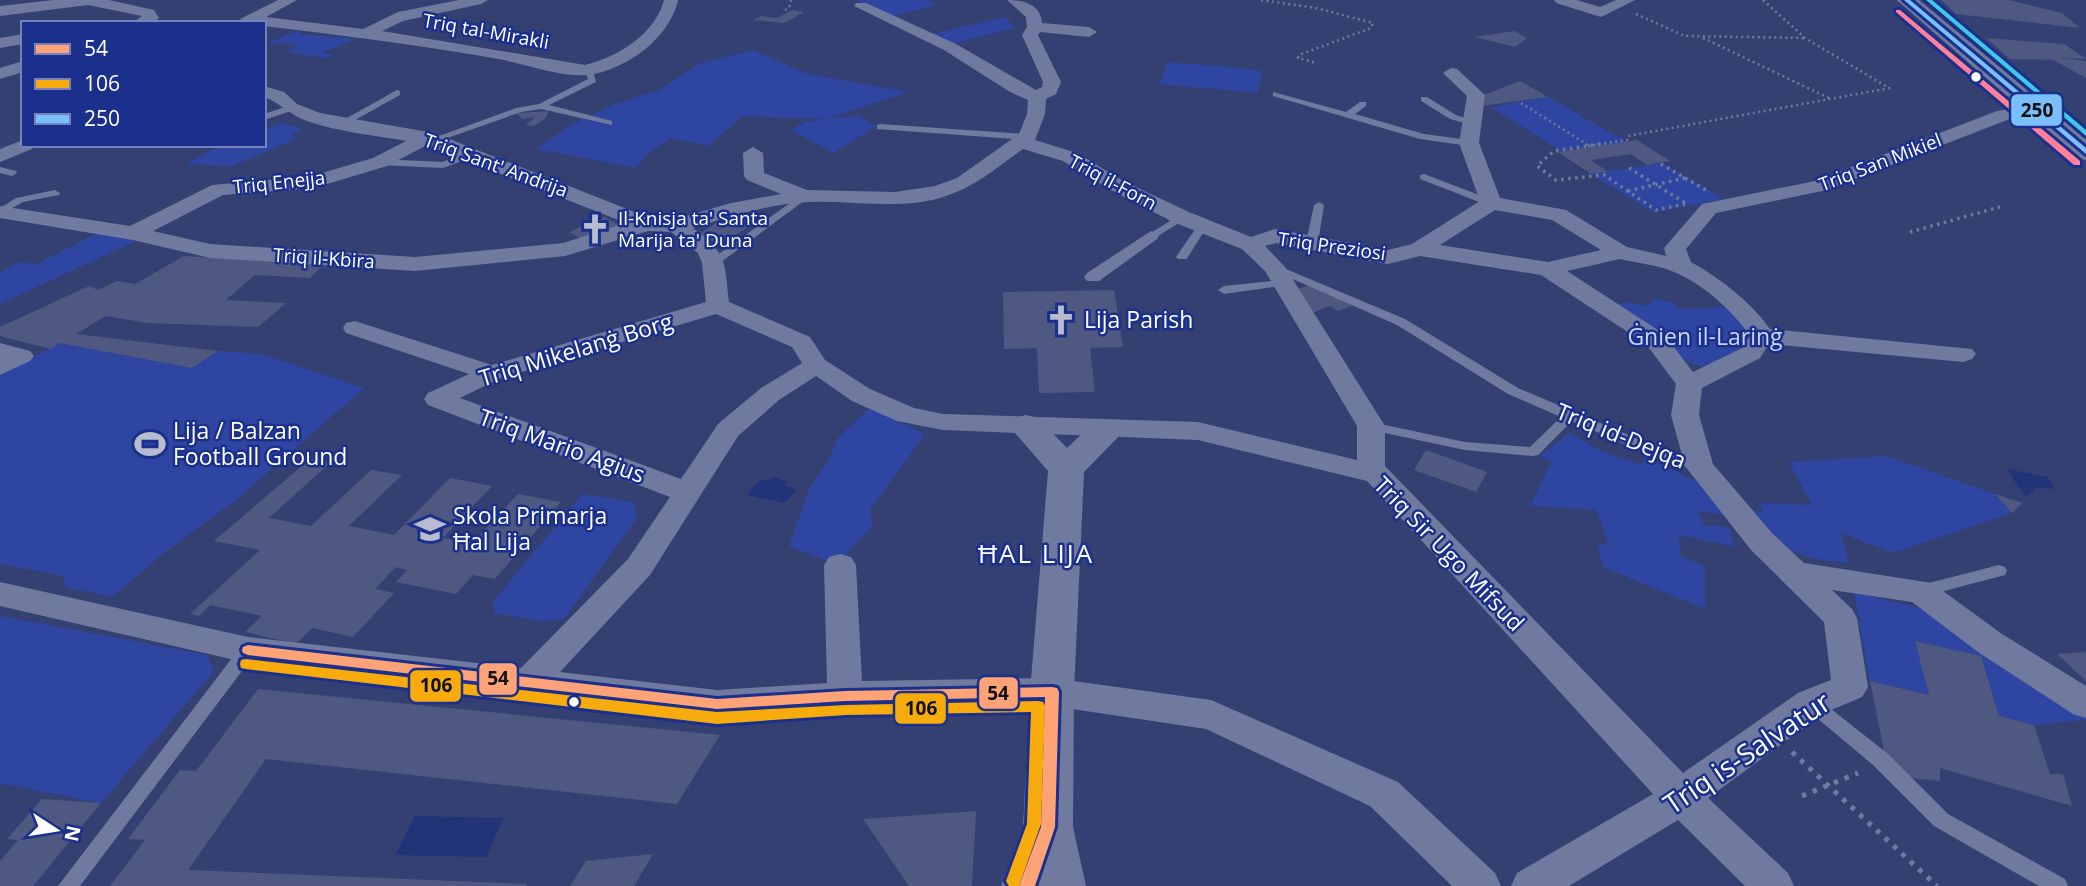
<svg xmlns="http://www.w3.org/2000/svg" width="2086" height="886" font-family="'Open Sans',sans-serif">
<style>
.green{fill:#2e46a2}
.water{fill:#233377}
.building{fill:#4e5880}
.lines{fill:none;stroke-linecap:round;stroke-linejoin:round}
.path-far2{stroke:#707a9e;stroke-width:2.5;stroke-dasharray:2 3.5;stroke-linecap:butt}
.path-far1{stroke:#707a9e;stroke-width:3.5;stroke-dasharray:2.5 4.5;stroke-linecap:butt}
.path{stroke:#707a9e;stroke-width:5;stroke-dasharray:4.5 7;stroke-linecap:butt}
.service{fill:#707a9e;fill-rule:evenodd}
.pedestrian{fill:#707a9e;fill-rule:evenodd}
.minor{fill:#707a9e;fill-rule:evenodd}
.tertiary{fill:#707a9e;fill-rule:evenodd}
.trunk{fill:#707a9d;fill-rule:evenodd}
.bus-1-casing{stroke:#1a308c;stroke-width:6}
.bus-2-casing{stroke:#1a308c;stroke-width:6}
.bus-3-casing{stroke:#1a308c;stroke-width:6}
.bus-4-casing{stroke:#1a308c;stroke-width:6}
.bus-5-casing{stroke:#1a308c;stroke-width:6}
.bus-1{fill:#fea277;fill-rule:evenodd}
.bus-2{fill:#f8ab0d;fill-rule:evenodd}
.bus-3{fill:#7abffc;fill-rule:evenodd}
.bus-4{fill:#ff8098;fill-rule:evenodd}
.bus-5{fill:#40c8e6;fill-rule:evenodd}
.bus-dot{fill:#fff;stroke:#1a308c;stroke-width:2.5}
.labels{text-anchor:middle;stroke-width:5;stroke-linejoin:round;paint-order:stroke}
.far-street-label{font-size:19px;fill:#fff;stroke:#1a308c}
.far-poi-label{font-size:19px;fill:#fff;stroke:#1a308c;text-anchor:start}
.poi-label{font-size:23px;fill:#fff;stroke:#1a308c;text-anchor:start}
.park-label{font-size:23px;fill:#cbd5fa;stroke:#1a308c}
.street-label{font-size:23px;fill:#fff;stroke:#1a308c}
.quarter-label{font-size:26px;letter-spacing:2px;fill:#fff;stroke:#1a308c}
.near-street-label{font-size:28px;fill:#fff;stroke:#1a308c}
.line-badge{stroke:#1a308c;stroke-width:2.5}
.pale-badge-label{font-size:19px;text-anchor:middle;font-weight:bold;fill:#111}
</style>
<rect width="100%" height="100%" fill="#344072"/>
<path class="green" d="M 858,0 L 927,0 L 936,5 L 889,17 Z
M 1005,17 L 1015,28 L 951,44 L 929,35 Z
M 297,31 L 301,32 L 299,34 L 356,39 L 323,52 L 333,55 L 326,58 L 286,52 L 298,45 L 267,43 Z
M 753,50 L 807,74 L 909,92 L 828,118 L 859,116 L 876,126 L 834,153 L 791,130 L 806,122 L 826,119 L 743,116 L 708,146 L 671,138 L 648,153 L 636,168 L 537,149 L 569,126 L 617,103 L 661,89 L 700,63 Z
M 1168,62 L 1262,70 L 1258,93 L 1159,84 Z
M 1548,97 L 1627,142 L 1561,151 L 1491,107 Z
M 282,123 L 304,129 L 291,135 L 298,138 L 232,166 L 186,164 L 221,145 L 264,145 L 264,129 Z
M 1663,163 L 1724,199 L 1653,212 L 1591,174 Z
M 104,230 L 140,239 L 0,304 L 0,272 L 20,262 L 37,264 Z
M 1653,299 L 1673,302 L 1678,309 L 1733,307 L 1746,329 L 1735,353 L 1706,369 L 1679,357 L 1611,307 L 1626,302 L 1649,306 Z
M 59,343 L 192,368 L 218,351 L 261,354 L 364,388 L 236,500 L 163,554 L 112,597 L 65,587 L 63,576 L 0,564 L 0,376 Z
M 869,408 L 925,434 L 870,510 L 873,525 L 842,559 L 825,560 L 789,546 L 810,486 L 828,461 L 838,438 Z
M 1570,433 L 1599,450 L 1642,465 L 1645,458 L 1696,481 L 1725,515 L 1697,511 L 1704,525 L 1728,527 L 1735,547 L 1679,535 L 1680,556 L 1705,566 L 1705,609 L 1603,567 L 1597,544 L 1609,545 L 1596,510 L 1530,506 L 1552,461 L 1539,456 Z
M 1886,456 L 1995,494 L 2012,513 L 1893,553 L 1841,533 L 1849,563 C 1793,558 1783,549 1744,510 L 1763,512 L 1758,503 L 1812,505 L 1789,462 Z
M 582,494 L 634,502 L 637,518 L 564,619 L 540,621 L 495,613 L 493,602 Z
M 1854,592 L 1983,624 L 2086,711 L 2086,720 L 2034,725 L 1999,716 L 1981,656 L 1916,641 L 1929,695 L 1870,681 Z
M 0,616 L 207,655 L 214,671 L 101,803 L 0,783 Z"/>
<path class="water" d="M 2006,469 L 2048,477 L 2055,489 L 2037,487 L 2026,497 Z
M 774,477 L 786,481 L 784,485 L 797,490 L 784,503 L 747,495 L 761,479 L 768,481 Z
M 415,816 L 504,818 L 486,857 L 395,855 Z"/>
<path class="building" d="M 1941,0 L 2009,0 L 2062,13 L 2080,28 L 1956,14 Z
M 792,10 L 804,12 L 784,23 L 753,20 L 761,16 L 777,18 Z
M 1514,31 L 1527,38 L 1515,47 L 1475,37 Z
M 1986,38 L 2064,44 L 2086,59 L 2063,58 L 2086,61 L 2086,78 L 2053,60 L 2010,59 Z
M 1520,81 L 1548,97 L 1481,106 L 1481,96 Z
M 548,111 L 546,118 L 534,126 L 526,125 L 535,117 L 522,119 L 517,113 Z
M 1637,140 L 1670,161 L 1647,165 L 1631,154 L 1591,160 L 1608,172 L 1591,174 L 1558,152 Z
M 733,212 L 759,219 L 723,244 L 696,236 Z
M 605,217 L 621,226 L 585,241 L 569,232 Z
M 184,256 L 324,265 L 310,278 L 255,275 L 226,300 L 286,303 L 258,327 L 147,323 L 106,316 L 76,334 L 218,351 L 192,368 L 59,343 L 51,349 L 0,336 L 0,327 L 89,286 L 98,290 L 117,281 L 135,284 Z
M 1310,285 L 1354,305 L 1338,311 L 1330,306 L 1312,313 L 1295,290 Z
M 1114,290 L 1123,347 L 1090,348 L 1095,392 L 1039,393 L 1037,348 L 1004,349 L 1003,292 Z
M 1426,450 L 1487,472 L 1476,492 L 1414,470 Z
M 310,459 L 331,462 L 269,518 L 311,526 L 371,470 L 402,475 L 349,526 L 394,535 L 450,478 L 492,486 L 443,538 L 473,543 L 518,494 L 561,502 L 495,579 L 473,575 L 456,594 L 396,582 L 407,570 L 396,567 L 375,589 L 394,593 L 353,637 L 312,628 L 296,644 L 245,632 L 262,616 L 210,605 L 199,616 L 190,614 L 260,550 L 214,541 Z
M 1995,494 L 2023,503 L 2012,513 Z
M 1915,641 L 1981,656 L 1999,716 L 2034,725 L 2050,774 L 2063,774 L 2072,806 L 1940,768 L 1940,781 L 1908,778 L 1885,756 L 1870,681 L 1929,695 Z
M 2086,652 L 2086,681 L 2057,654 Z
M 258,689 L 720,735 L 677,804 L 266,759 L 188,870 L 526,884 L 526,886 L 110,886 L 145,840 L 128,839 L 180,770 L 196,771 Z
M 42,799 L 101,803 L 33,886 L 0,886 L 0,861 L 18,840 L 7,839 Z
M 976,811 L 972,886 L 909,886 L 863,819 Z
M 653,854 L 634,886 L 570,886 L 586,861 Z"/>
<g class="lines">
<path class="path-far2" d="M 1261,0 L 1316,8 L 1373,23 L 1371,28 L 1299,55 L 1298,58 L 1317,63
M 1763,0 L 1805,38 L 1889,88
M 785,10 L 789,8 L 791,0
M 1636,14 L 1685,36 L 1805,38
M 1703,38 L 1831,99
M 1521,103 L 1588,145
M 1588,146 L 1627,140 L 1628,136 L 1890,88"/>
<path class="path-far1" d="M 1600,144 L 1554,151 L 1537,166 L 1556,180 L 1604,175 L 1656,210 L 1685,204
M 1661,164 L 1706,190
M 1629,168 L 1687,204
M 1628,191 L 1685,178
M 1910,232 L 2003,206"/>
<path class="path" d="M 1792,752 L 1937,886
M 1802,796 L 1858,773"/>
<path class="service" d="M 589,67 L 593,70 L 596,82 L 549,105 L 612,121 L 612,125 L 541,109 L 521,112 L 436,142 L 428,140 L 516,108 L 539,104 L 588,79 L 585,70 Z
M 397,90 L 400,91 L 400,95 L 346,125 L 338,123 Z
M 1273,92 L 1346,112 L 1360,102 L 1366,102 L 1366,106 L 1355,114 L 1424,134 L 1469,140 L 1474,143 L 1469,146 L 1420,139 L 1273,96 Z
M 1421,97 L 1427,97 L 1456,115 L 1477,122 L 1472,125 L 1450,119 L 1421,101 Z
M 291,105 L 294,106 L 294,110 L 264,120 L 264,114 Z
M 880,124 L 1027,134 L 1032,137 L 1027,140 L 877,129 L 877,125 Z
M 470,152 L 475,155 L 473,157 L 443,168 L 380,165 L 375,162 L 380,159 L 442,162 Z
M 0,167 L 16,171 L 17,173 L 12,176 L 0,173 Z
M 1424,174 L 1495,201 L 1496,203 L 1495,205 L 1487,205 L 1420,179 L 1420,175 Z
M 55,190 L 60,193 L 59,195 L 23,202 L 0,215 L 0,208 L 16,198 Z
M 804,193 L 808,194 L 808,198 L 717,265 L 709,265 L 709,261 Z
M 1319,202 L 1324,205 L 1318,243 L 1312,246 L 1306,243 L 1314,205 Z
M 1181,214 L 1186,217 L 1185,219 L 1155,238 L 1147,238 L 1146,236 Z
M 1203,222 L 1208,225 L 1188,257 L 1186,259 L 1178,259 L 1176,257 L 1198,225 Z
M 1274,264 L 1405,319 L 1518,388 L 1652,445 L 1704,463 L 1706,466 L 1704,469 C 1686,473 1595,431 1572,421 L 1538,455 L 1533,456 L 1465,450 L 1366,429 L 1364,426 L 1371,422 L 1465,442 L 1530,447 L 1561,417 L 1508,394 L 1397,325 L 1270,269 L 1268,267 Z
M 1283,280 L 1289,283 L 1287,285 L 1224,294 L 1218,290 L 1224,286 Z
M 1999,565 L 2005,567 L 2007,571 L 2005,575 L 1921,597 L 1915,595 L 1913,591 L 1915,587 L 1921,585 Z
M 248,643 L 254,645 L 257,650 L 254,655 L 80,886 L 58,886 L 242,645 Z
M 1811,696 L 1817,698 L 1887,753 L 1948,814 L 2065,879 L 2068,886 L 2039,886 L 1934,826 L 1873,765 L 1805,708 L 1802,703 L 1805,698 Z"/>
<path class="pedestrian" d="M 1151,231 L 1157,233 L 1159,236 L 1157,239 L 1099,281 L 1087,281 L 1084,277 L 1087,273 Z"/>
<path class="minor" d="M 53,0 L 109,0 L 154,10 L 159,18 L 153,23 L 132,23 L 142,16 L 88,5 L 0,16 L 0,6 Z
M 278,0 L 297,0 L 266,17 L 363,29 L 398,12 L 459,0 L 488,0 L 481,4 L 403,21 L 382,31 L 585,65 C 618,57 655,34 664,0 L 678,0 C 670,38 626,70 588,75 C 561,78 521,62 493,58 C 417,45 341,35 264,26 L 264,23 L 245,23 L 240,19 Z
M 1007,0 C 1023,0 1041,4 1042,23 L 1089,27 L 1097,32 L 1089,37 L 1040,32 L 1038,35 L 1061,82 L 1056,94 L 1046,99 L 1045,114 L 1035,140 L 1077,153 L 1125,182 L 1189,212 L 1251,237 L 1275,229 L 1388,250 L 1412,244 L 1480,201 L 1459,143 L 1467,96 L 1443,73 L 1451,68 L 1457,69 L 1485,95 L 1479,143 L 1500,198 L 1566,210 L 1627,247 L 1666,256 L 1664,248 L 1702,204 L 1815,181 L 1997,111 L 2037,105 L 2043,106 L 2046,110 L 2043,114 L 2007,120 L 1827,190 L 1716,213 L 1686,249 L 1691,262 C 1721,279 1750,301 1770,329 L 1972,349 L 1976,354 L 1972,359 L 1963,362 L 1769,344 L 1760,358 L 1702,388 L 1699,415 L 1713,464 L 1773,534 L 1804,563 L 1932,583 L 2002,634 L 2086,686 L 2086,718 L 2073,714 L 1978,652 L 1912,602 L 1832,590 L 1852,609 L 1857,618 L 1868,687 L 1862,697 L 1824,713 L 1708,798 L 1788,873 L 1794,886 L 1745,886 L 1678,820 L 1569,886 L 1511,886 L 1517,873 L 1653,794 L 1367,481 L 1198,440 L 943,430 L 897,421 L 852,401 L 816,376 L 779,400 L 738,436 L 650,575 L 560,672 L 717,690 L 827,683 L 824,565 L 829,557 L 840,554 L 851,557 L 856,565 L 862,681 L 1052,678 L 1211,700 L 1398,782 L 1495,873 L 1501,886 L 1452,886 L 1370,806 L 1206,729 L 1052,706 L 845,710 L 717,718 L 248,663 L 0,606 L 0,582 L 248,637 L 521,668 L 628,559 L 670,497 L 428,405 L 424,399 L 428,393 L 469,374 L 346,333 L 343,328 L 346,323 L 355,321 L 492,365 L 706,302 L 702,263 L 698,253 L 671,232 L 648,231 L 565,256 L 415,271 L 210,258 L 133,240 L 0,218 L 0,206 L 130,226 L 212,185 L 312,176 L 373,158 L 406,141 C 374,135 338,132 307,121 C 290,115 279,102 264,97 L 264,86 L 284,92 L 297,104 L 320,113 L 434,133 L 650,218 L 676,219 L 731,203 L 781,194 L 747,180 L 744,176 L 743,153 L 753,147 L 763,153 L 764,173 L 807,190 L 895,192 L 935,186 L 957,178 L 1019,134 L 1027,114 L 1028,100 L 1010,92 L 944,50 L 854,6 L 856,3 L 866,3 L 956,44 L 1036,90 L 1042,87 L 1043,82 L 1022,35 L 1027,27 L 1026,17 ZM 427,145 L 626,223 L 563,243 L 415,257 L 210,244 L 153,231 L 223,195 L 314,188 L 387,166 ZM 1023,149 L 1063,161 L 1111,190 L 1173,222 L 1242,249 L 1265,271 L 1357,426 L 1357,460 L 1198,422 L 943,414 L 914,408 L 870,389 L 825,360 L 810,337 L 729,302 C 724,260 728,255 693,228 C 730,216 769,204 808,202 C 853,200 903,211 946,196 C 975,187 999,166 1023,149 ZM 1495,210 L 1552,220 L 1601,250 L 1548,262 L 1440,245 ZM 1276,243 L 1388,264 L 1420,256 L 1541,275 L 1646,344 L 1676,384 L 1671,415 L 1685,466 L 1751,550 L 1824,622 L 1831,680 L 1798,693 L 1683,773 L 1385,466 L 1385,426 L 1285,267 L 1265,246 ZM 1620,259 C 1637,263 1658,265 1674,272 C 1702,283 1733,311 1750,336 L 1742,348 L 1693,372 L 1664,334 L 1567,271 ZM 716,314 L 792,347 L 802,363 L 761,388 L 718,424 L 681,479 L 460,398 L 501,378 Z
M 1554,0 L 1577,0 L 1600,7 L 1616,0 L 1635,0 L 1601,17 L 1556,3 Z
M 23,34 L 23,44 L 0,48 L 0,38 Z
M 23,61 L 23,72 L 0,79 L 0,68 Z
M 23,140 L 23,145 L 34,145 L 32,149 L 0,162 L 0,149 Z
M 0,343 L 30,351 L 34,356 L 30,361 L 0,375 Z"/>
<path class="tertiary" d="M 1026,415 L 1038,418 L 1067,448 C 1084,433 1096,415 1121,421 L 1126,429 L 1084,472 L 1074,692 L 1073,827 L 1086,886 L 1001,886 L 1023,827 L 1030,692 L 1048,471 L 1009,426 L 1014,418 Z"/>
<path class="trunk" d="M 1897,0 L 1919,0 L 2086,139 L 2086,160 L 2077,158 Z"/>
<g class="bus-1-casing">
<path id="bus-1" d="M 248,645 L 717,699 L 845,691 L 1052,687 L 1057,688 L 1059,692 L 1055,827 L 1035,886 L 1019,886 L 1041,827 L 1045,697 L 845,701 L 717,709 L 248,655 L 243,653 L 242,650 L 243,647 Z"/>
</g>
<g class="bus-2-casing">
<path id="bus-2" d="M 246,659 L 717,712 L 846,705 L 1038,701 L 1043,702 L 1045,706 L 1041,824 L 1019,886 L 1009,886 L 1006,881 L 1027,824 L 1031,712 L 846,715 L 717,724 L 246,669 L 241,668 L 240,664 L 241,660 Z"/>
</g>
<g class="bus-3-casing">
<path id="bus-3" d="M 1904,0 L 1910,0 L 2086,148 L 2086,154 Z"/>
</g>
<g class="bus-4-casing">
<path id="bus-4" d="M 1896,10 L 1900,10 L 2080,161 L 2080,165 L 2074,165 L 1896,12 Z"/>
</g>
<g class="bus-5-casing">
<path id="bus-5" d="M 1926,0 L 1932,0 L 2086,130 L 2086,136 Z"/>
</g>
<use href="#bus-1" class="bus-1"/>
<use href="#bus-2" class="bus-2"/>
<use href="#bus-3" class="bus-3"/>
<use href="#bus-4" class="bus-4"/>
<use href="#bus-5" class="bus-5"/>
</g>
<defs>
<g id="church-bare" transform="scale(2.415)"><path d="M-1.2-6h2.4v3.5h3.3v2.4h-3.3V6h-2.4V-.1h-3.3v-2.4h3.3Z" fill="#b8bcce" stroke="#1a308c" stroke-width="2.5" paint-order="stroke"/></g>
<g id="stadium-bare" transform="scale(2.415)"><path d="M0-5a6.5 5 0 1 0 0 10a6.5 5 0 1 0 0-10ZM-3.5-1.8h7v3.6h-7Z" fill="#b8bcce" stroke="#1a308c" stroke-width="2.5" paint-order="stroke"/></g>
<g id="school-bare" transform="scale(2.415)"><path d="M0-5L7-2L0 1L-7-2ZM-4 1L0 2.5L4 1V4Q0 6-4 4Z" fill="#b8bcce" stroke="#1a308c" stroke-width="2.5" paint-order="stroke"/></g>
</defs>
<g fill-rule="evenodd">
<use href="#church-bare" x="595" y="229"/>
<use href="#church-bare" x="1061" y="320"/>
<use href="#stadium-bare" x="150" y="444"/>
<use href="#school-bare" x="430" y="529"/>
</g>
<g class="bus-dot">
<circle cx="1976" cy="77" r="6"/>
<circle cx="574" cy="702" r="6"/>
</g>
<g class="labels">
<g class="far-street-label">
<text transform="translate(486 31) rotate(10)" y="7">Triq tal-Mirakli</text>
<text transform="translate(1880 162) rotate(-21)" y="7">Triq San Mikiel</text>
<text transform="translate(496 165) rotate(20)" y="7">Triq Sant' Andrija</text>
<text transform="translate(279 182) rotate(-6)" y="7">Triq Enejja</text>
<text transform="translate(1113 182) rotate(28)" y="7">Triq il-Forn</text>
<text transform="translate(1332 246) rotate(8)" y="7">Triq Preziosi</text>
<text transform="translate(324 258) rotate(4)" y="7">Triq il-Kbira</text>
</g>
<g class="far-poi-label">
<text x="618" y="225">Il-Knisja ta' Santa<tspan x="618" dy="22">Marija ta' Duna</tspan></text>
</g>
<g class="poi-label">
<text x="1084" y="328">Lija Parish</text>
<text x="173" y="439">Lija / Balzan<tspan x="173" dy="26">Football Ground</tspan></text>
<text x="453" y="524">Skola Primarja<tspan x="453" dy="26">Ħal Lija</tspan></text>
</g>
<g class="park-label">
<text x="1705" y="345">Ġnien il-Larinġ</text>
</g>
<g class="street-label">
<text transform="translate(576 350) rotate(-17)" y="8">Triq Mikelanġ Borg</text>
<text transform="translate(1621 436) rotate(22)" y="8">Triq id-Dejqa</text>
<text transform="translate(562 446) rotate(20)" y="8">Triq Mario Agius</text>
<text transform="translate(1449 554) rotate(46)" y="8">Triq Sir Ugo Mifsud</text>
</g>
<g class="quarter-label">
<text x="1036" y="563">ĦAL LIJA</text>
</g>
<g class="near-street-label">
<text transform="translate(1747 753) rotate(-34)" y="10">Triq is-Salvatur</text>
</g>
</g>
<g class="line-badge">
<rect x="2010" y="93" width="53" height="34" rx="7" fill="#7abffc"/>
<rect x="478" y="662" width="40" height="34" rx="7" fill="#fea277"/>
<rect x="409" y="669" width="53" height="34" rx="7" fill="#f8ab0d"/>
<rect x="978" y="676" width="41" height="34" rx="7" fill="#fea277"/>
<rect x="894" y="692" width="53" height="33" rx="7" fill="#f8ab0d"/>
</g>
<g class="pale-badge-label">
<text x="2037" y="117">250</text>
<text x="498" y="685">54</text>
<text x="436" y="692">106</text>
<text x="998" y="700">54</text>
<text x="921" y="715">106</text>
</g>
<rect x="21" y="21" width="245" height="126" fill="#1a308c" stroke="#7683ba" stroke-width="2"/>
<rect x="35" y="44" width="35" height="10" fill="#fea277" stroke="#7683ba" stroke-width="2"/>
<text x="84" y="56" font-size="21" fill="#ffffff">54</text>
<rect x="35" y="79" width="35" height="10" fill="#f8ab0d" stroke="#7683ba" stroke-width="2"/>
<text x="84" y="91" font-size="21" fill="#ffffff">106</text>
<rect x="35" y="114" width="35" height="10" fill="#7abffc" stroke="#7683ba" stroke-width="2"/>
<text x="84" y="126" font-size="21" fill="#ffffff">250</text>
<g transform="translate(56 830) rotate(102)" stroke="#1a308c" stroke-width="5" paint-order="stroke">
<path d="M0-5L12 26L0 18L-12 26Z" fill="#ffffff"/>
<text y="-10" font-size="19" font-weight="bold" text-anchor="middle" fill="#ffffff">N</text>
</g>
</svg>
